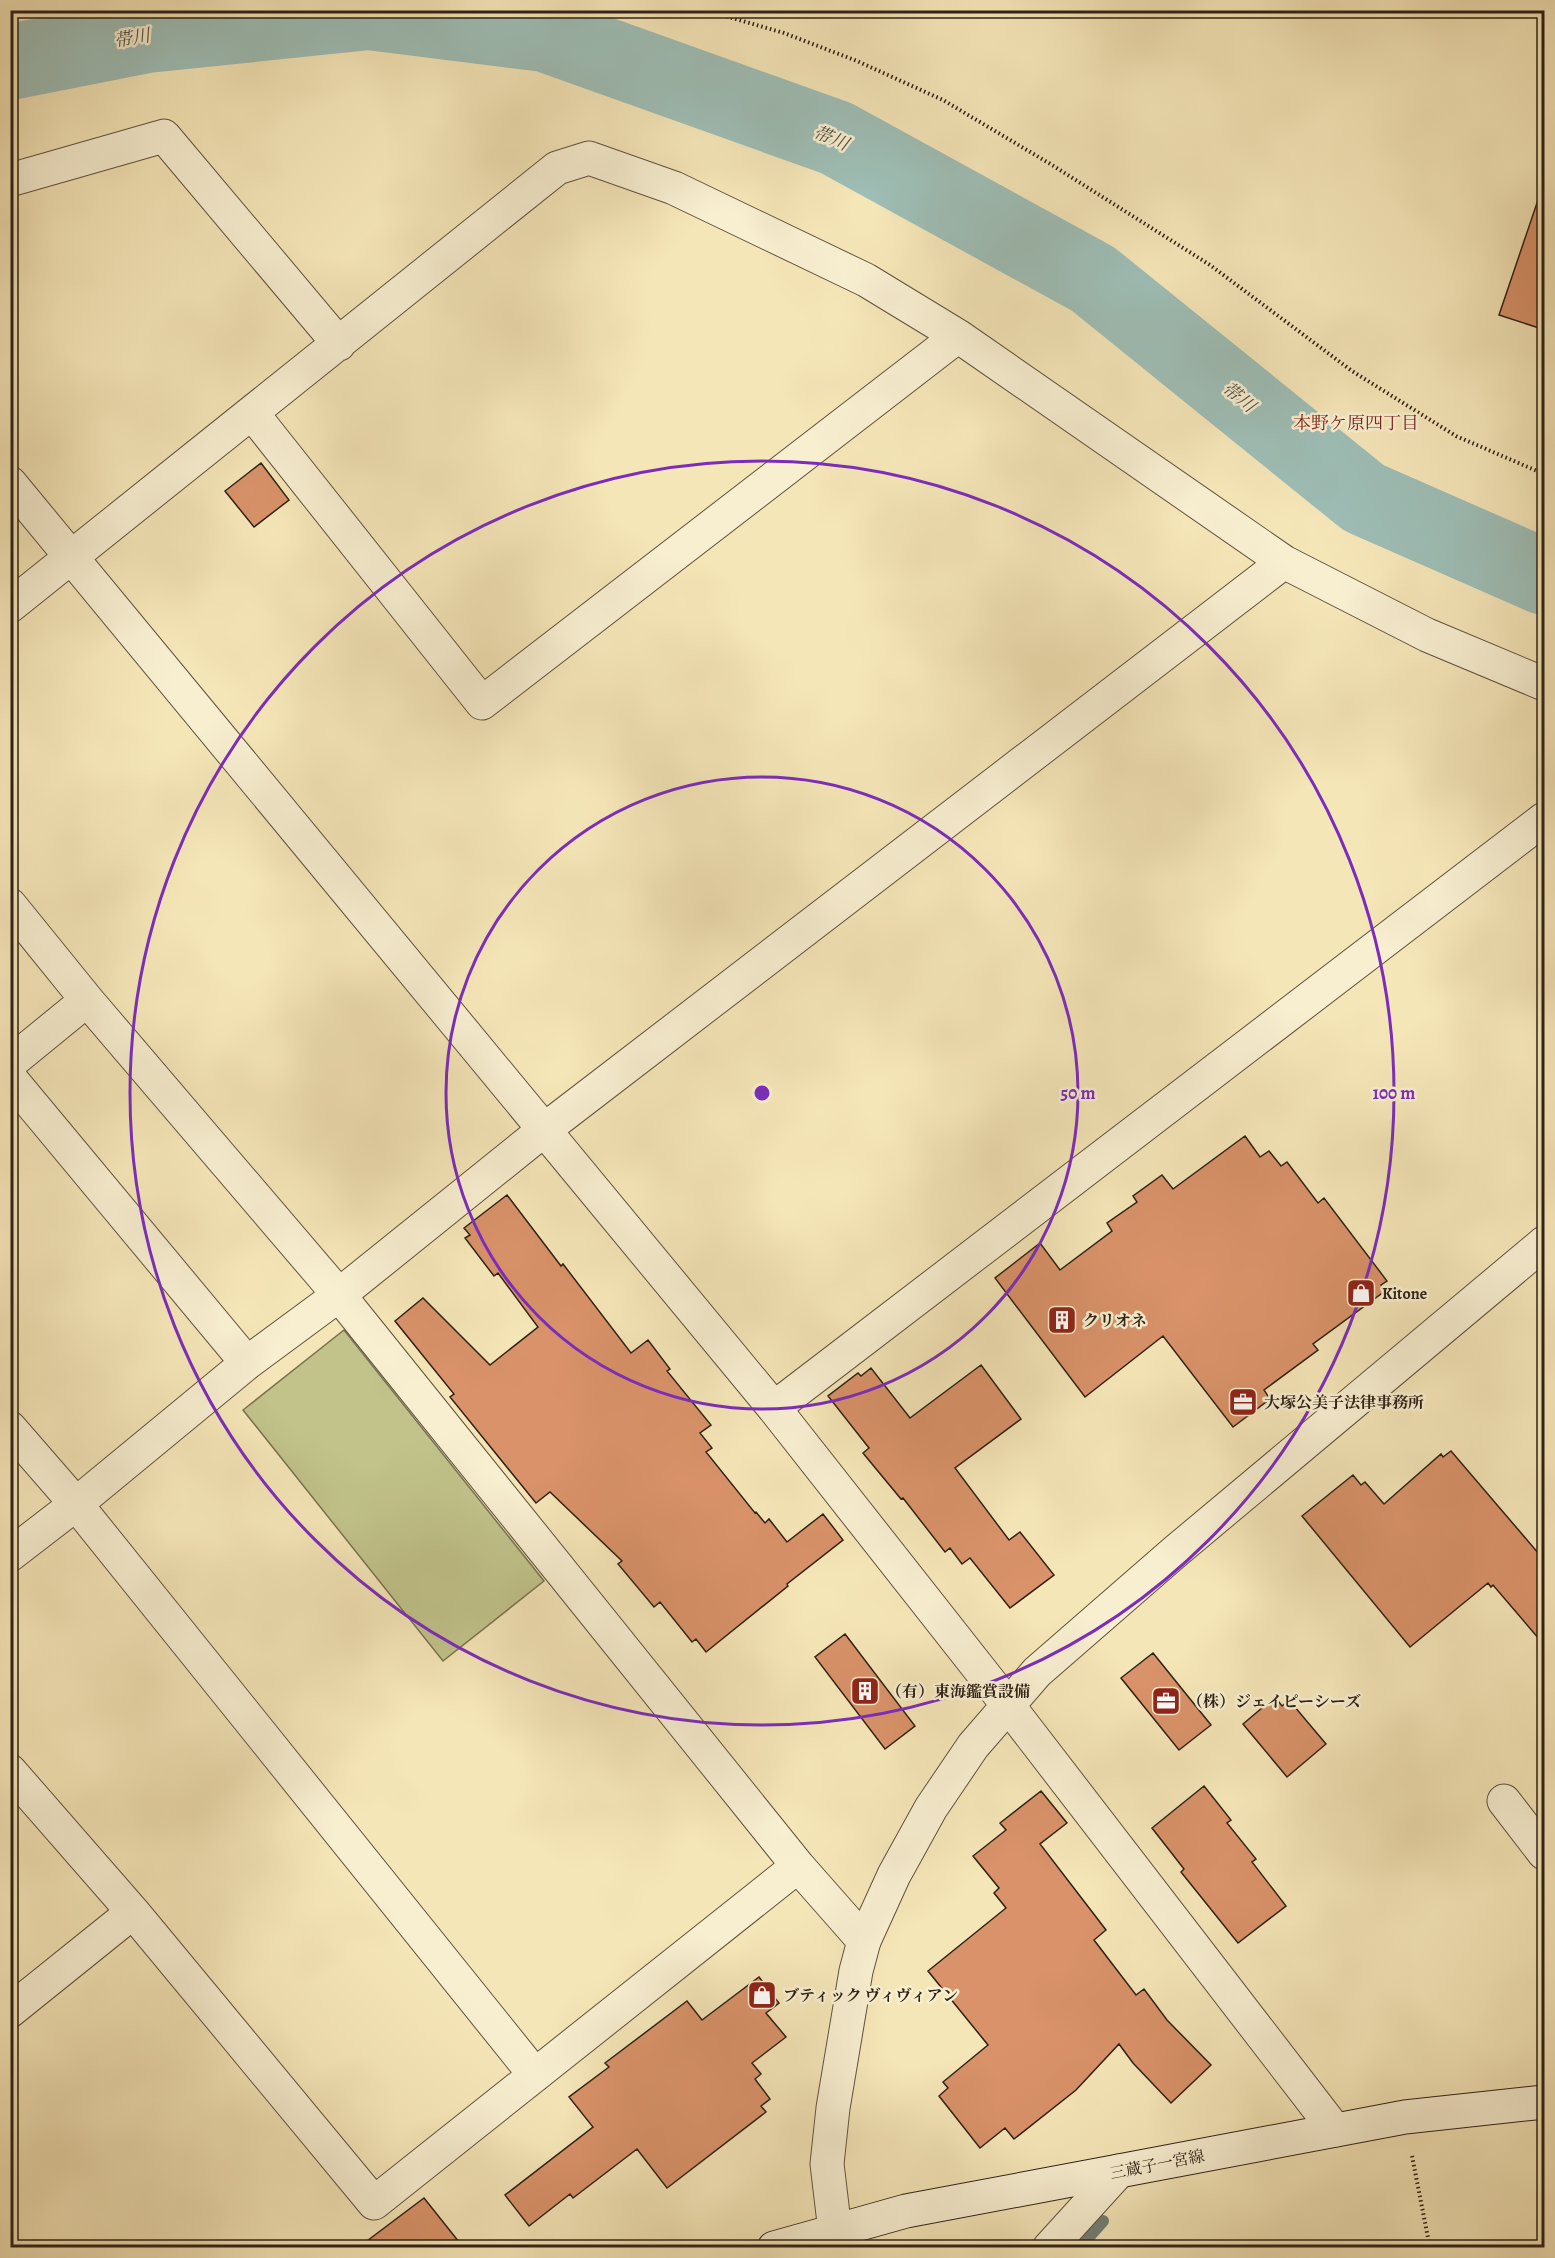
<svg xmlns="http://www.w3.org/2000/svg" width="1555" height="2258" font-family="Alegreya,'Noto Serif JP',serif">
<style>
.green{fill:#c1c38b;stroke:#787250;stroke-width:1.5}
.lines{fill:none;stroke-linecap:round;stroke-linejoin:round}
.stream{stroke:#717f76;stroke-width:12}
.river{stroke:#9ebeb6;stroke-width:76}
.building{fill:#d99269;stroke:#2e2115;stroke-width:1.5}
.minor-casing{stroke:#60523e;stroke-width:35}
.tertiary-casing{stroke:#60523e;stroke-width:35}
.secondary-casing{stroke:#2e2115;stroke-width:35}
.path{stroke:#2e2115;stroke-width:4;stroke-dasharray:1.5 3;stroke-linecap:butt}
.minor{stroke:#f8efd1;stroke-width:33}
.tertiary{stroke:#f8efd1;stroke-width:33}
.secondary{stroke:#f8efd1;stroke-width:33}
.ring{fill:none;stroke:#7b2cbf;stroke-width:3}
.labels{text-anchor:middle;stroke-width:5;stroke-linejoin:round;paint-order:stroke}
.poi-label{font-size:16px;font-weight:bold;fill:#2e2115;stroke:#f8efd1;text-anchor:start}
.street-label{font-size:16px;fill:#2e2115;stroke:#f8efd1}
.water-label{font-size:18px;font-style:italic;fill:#505045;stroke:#f8efd1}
.neighbourhood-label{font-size:18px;fill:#7a1f14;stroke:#f8efd1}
.centre{fill:#7b2cbf;stroke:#f8efd1;stroke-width:3}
.ring-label{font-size:18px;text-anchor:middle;font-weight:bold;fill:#7b2cbf;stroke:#f8efd1;stroke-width:5;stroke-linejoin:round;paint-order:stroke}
</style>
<rect width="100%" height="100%" fill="#f5e6b8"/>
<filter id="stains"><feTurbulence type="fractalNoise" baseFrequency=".00333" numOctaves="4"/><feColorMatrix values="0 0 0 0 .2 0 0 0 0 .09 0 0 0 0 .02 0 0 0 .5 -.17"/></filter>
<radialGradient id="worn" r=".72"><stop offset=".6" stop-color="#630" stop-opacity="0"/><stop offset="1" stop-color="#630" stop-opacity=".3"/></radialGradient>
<path class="green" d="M 344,1330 L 544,1581 L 443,1661 L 243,1410 Z"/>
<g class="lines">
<path class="stream" d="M 1079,2248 L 1103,2221"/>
<path class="river" d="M 10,62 L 147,35 L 369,12 L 545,34 L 836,138 L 1093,279 L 1364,498 L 1544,577"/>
</g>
<path class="building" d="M 1539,197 L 1545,198 L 1545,330 L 1499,315 Z
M 261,463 L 289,500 L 254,527 L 225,491 Z
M 1245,1136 L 1260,1157 L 1269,1151 L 1281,1166 L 1287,1162 L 1318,1203 L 1324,1198 L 1387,1281 L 1381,1285 L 1385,1291 L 1313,1344 L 1318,1350 L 1264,1390 L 1270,1399 L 1233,1427 L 1163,1336 L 1085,1397 L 995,1278 L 1040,1243 L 1060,1270 L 1112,1231 L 1107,1223 L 1137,1202 L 1133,1196 L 1162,1175 L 1173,1189 Z
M 507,1195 L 561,1266 L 563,1264 L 631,1353 L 648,1340 L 670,1369 L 667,1371 L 711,1425 L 700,1433 L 712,1448 L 706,1452 L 755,1513 L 756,1512 L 765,1523 L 769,1519 L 787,1542 L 823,1514 L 843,1540 L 787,1584 L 788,1586 L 706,1652 L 696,1639 L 692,1642 L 660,1602 L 654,1607 L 618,1564 L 622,1561 L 550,1492 L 536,1503 L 450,1397 L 454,1394 L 395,1321 L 423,1298 L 490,1365 L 538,1327 L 498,1273 L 494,1276 L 465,1238 L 470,1235 L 464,1228 Z
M 981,1365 L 1021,1419 L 955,1468 L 1009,1540 L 1020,1532 L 1054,1575 L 1010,1608 L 970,1558 L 962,1564 L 950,1548 L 945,1552 L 903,1498 L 901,1499 L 863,1453 L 869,1448 L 828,1396 L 858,1373 L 861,1376 L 871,1368 L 910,1418 Z
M 1451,1451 L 1545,1561 L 1545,1646 L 1493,1585 L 1491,1587 L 1488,1583 L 1410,1647 L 1302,1516 L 1353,1475 L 1361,1485 L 1365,1482 L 1384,1504 L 1441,1454 L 1443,1457 Z
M 845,1634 L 915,1726 L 885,1749 L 815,1657 Z
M 1153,1653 L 1211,1725 L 1179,1750 L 1121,1678 Z
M 1275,1697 L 1282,1706 L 1289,1700 L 1326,1744 L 1287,1777 L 1243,1724 Z
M 1204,1786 L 1231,1820 L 1227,1823 L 1256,1859 L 1252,1862 L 1286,1906 L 1238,1943 L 1181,1872 L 1184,1869 L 1152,1828 Z
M 1041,1791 L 1067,1823 L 1040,1844 L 1106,1930 L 1094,1940 L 1136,1995 L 1144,1989 L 1167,2020 L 1211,2065 L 1171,2103 L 1133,2063 L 1119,2044 L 1076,2090 L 1014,2139 L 1005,2128 L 980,2148 L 939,2096 L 948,2088 L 943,2082 L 988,2045 L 928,1971 L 1006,1908 L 994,1893 L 999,1888 L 973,1856 L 1006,1830 L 1000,1823 Z
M 759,1977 L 779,2003 L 766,2013 L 786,2037 L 752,2063 L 761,2074 L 755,2079 L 770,2099 L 761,2106 L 766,2112 L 667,2188 L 637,2149 L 573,2198 L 570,2194 L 529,2226 L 505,2195 L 593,2127 L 569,2097 L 609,2067 L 605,2063 L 687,2001 L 702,2020 Z
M 424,2198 L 463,2247 L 359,2247 Z"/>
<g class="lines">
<g class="minor-casing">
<path id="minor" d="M 10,180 L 164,136 L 339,344
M 252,413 L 482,703 L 958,336
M 10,483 L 774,1408 L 1007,1704 L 1335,2130
M 10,606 L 557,168 L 589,158 L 674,188 L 866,280 L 958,336 L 1284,562 L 1427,635 L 1544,684
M 10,905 L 87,1000 L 339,1295 L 798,1866 L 864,1941
M 10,1063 L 87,1000
M 10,1078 L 247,1363
M 774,1408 L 1544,819
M 10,1428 L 76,1504 L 535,2075
M 10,1555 L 76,1504 L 247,1363 L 339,1295 L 544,1130 L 1284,562
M 10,1771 L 133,1912
M 1504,1801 L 1544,1853
M 10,2011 L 133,1912 L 374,2203 L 798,1866
M 1049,2248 L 1119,2171"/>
</g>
<g class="tertiary-casing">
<path id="tertiary" d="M 835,2231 L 827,2164 L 833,2108 L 856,1971 L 864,1941 L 894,1875 L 931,1808 L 973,1746 L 1037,1672 L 1176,1551 L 1544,1243"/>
</g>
<g class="secondary-casing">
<path id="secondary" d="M 774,2248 L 906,2211 L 1119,2171 L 1405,2117 L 1544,2102"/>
</g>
<path class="path" d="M 705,10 L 784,33 L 857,61 L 943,100 L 1052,165 L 1210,265 L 1352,371 L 1456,436 L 1544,474
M 1412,2156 L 1430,2248"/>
<use href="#minor" class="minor"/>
<use href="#tertiary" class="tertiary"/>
<use href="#secondary" class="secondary"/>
</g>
<g class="ring">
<circle cx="762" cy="1093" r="316"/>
<circle cx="762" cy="1093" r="632"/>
</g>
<defs>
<g id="shop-square" transform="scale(1.5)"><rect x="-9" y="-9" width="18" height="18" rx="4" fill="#8f2418" stroke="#f8efd1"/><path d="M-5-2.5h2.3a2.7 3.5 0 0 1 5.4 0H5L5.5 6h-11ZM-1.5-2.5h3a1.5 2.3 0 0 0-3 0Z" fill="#fff"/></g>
<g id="building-square" transform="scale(1.5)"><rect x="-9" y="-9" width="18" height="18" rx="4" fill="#8f2418" stroke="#f8efd1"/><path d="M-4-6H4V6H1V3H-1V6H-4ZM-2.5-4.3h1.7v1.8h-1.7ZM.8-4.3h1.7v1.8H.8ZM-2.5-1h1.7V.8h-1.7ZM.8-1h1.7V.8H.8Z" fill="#fff"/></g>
<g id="office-square" transform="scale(1.5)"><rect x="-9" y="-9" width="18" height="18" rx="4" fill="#8f2418" stroke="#f8efd1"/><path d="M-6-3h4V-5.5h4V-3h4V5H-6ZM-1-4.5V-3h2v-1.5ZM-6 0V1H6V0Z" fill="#fff"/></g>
</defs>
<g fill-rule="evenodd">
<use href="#shop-square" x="1361" y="1293"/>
<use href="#building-square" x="1062" y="1320"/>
<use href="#office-square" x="1243" y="1402"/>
<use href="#building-square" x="865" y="1691"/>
<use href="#office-square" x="1166" y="1701"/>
<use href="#shop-square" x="762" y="1995"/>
</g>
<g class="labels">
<g class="poi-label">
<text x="1382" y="1299">Kitone</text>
<text x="1083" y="1326">クリオネ</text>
<text x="1264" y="1408">大塚公美子法律事務所</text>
<text x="886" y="1697">（有）東海鑑賞設備</text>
<text x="1187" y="1707">（株）ジェイピーシーズ</text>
<text x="783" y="2001">ブティック ヴィヴィアン</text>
</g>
<g class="street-label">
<text transform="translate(1157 2164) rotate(-11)" y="6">三蔵子一宮線</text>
</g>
<g class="water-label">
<text transform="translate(132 38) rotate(-10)" y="6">帯川</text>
<text transform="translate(831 138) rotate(23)" y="6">帯川</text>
<text transform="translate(1239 397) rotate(39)" y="6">帯川</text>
</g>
<g class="neighbourhood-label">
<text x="1356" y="429">本野ケ原四丁目</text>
</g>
</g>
<circle cx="762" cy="1093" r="9" class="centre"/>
<g class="ring-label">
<text x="1078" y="1099">50 m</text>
<text x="1394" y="1099">100 m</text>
</g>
<rect width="1555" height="2258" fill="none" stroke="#f5e6b8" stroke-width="36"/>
<rect x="12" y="12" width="1531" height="2234" fill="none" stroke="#2e2115" stroke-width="3"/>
<rect x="18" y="18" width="1519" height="2222" fill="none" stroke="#2e2115" stroke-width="1.5"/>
<rect width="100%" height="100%" filter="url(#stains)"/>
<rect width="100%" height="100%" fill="url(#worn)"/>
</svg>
